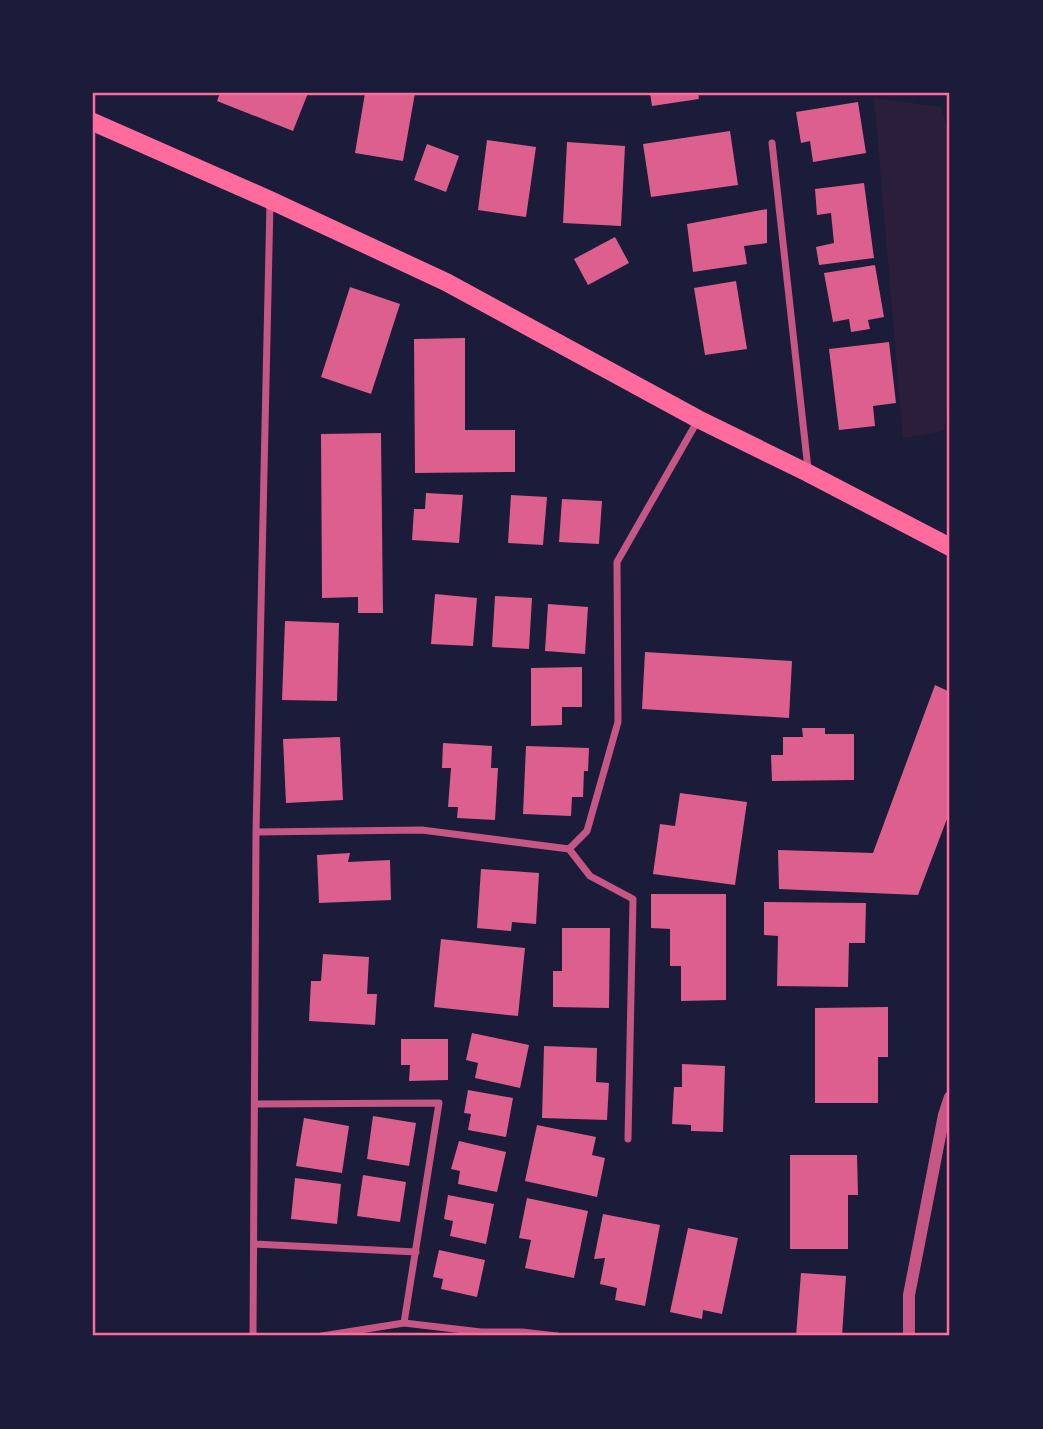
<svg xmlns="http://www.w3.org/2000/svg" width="1043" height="1429" font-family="Arial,sans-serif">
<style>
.green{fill:#2a1e3b}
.building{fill:#dd5f8e}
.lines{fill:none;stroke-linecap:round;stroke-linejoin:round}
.minor{stroke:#c65784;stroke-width:7}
.tertiary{stroke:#c65784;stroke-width:12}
.primary{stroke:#ff6b9d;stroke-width:18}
.neatline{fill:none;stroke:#ff6b9d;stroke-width:2.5}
</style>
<rect width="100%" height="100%" fill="#1b1b3a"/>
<path class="green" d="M 874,98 L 941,107 L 950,135 L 950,388 L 944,431 L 903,438 Z"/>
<path class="building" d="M 220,93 L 308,93 L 293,131 L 217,101 Z
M 365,93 L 415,93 L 403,161 L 355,153 Z
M 650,93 L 698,93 L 699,99 L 652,106 Z
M 858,102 L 866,153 L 813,162 L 810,141 L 801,143 L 796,112 Z
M 730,131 L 738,185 L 651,197 L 643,144 Z
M 487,140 L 536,147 L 526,217 L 478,210 Z
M 567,142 L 625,146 L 621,226 L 563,223 Z
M 427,144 L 459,156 L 446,192 L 414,180 Z
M 864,183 L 874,258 L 819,265 L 816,247 L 834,243 L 831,213 L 817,215 L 815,189 Z
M 767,209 L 767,243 L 744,246 L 747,264 L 693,272 L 687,224 Z
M 615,237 L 629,263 L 588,285 L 574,259 Z
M 875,265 L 884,317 L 868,320 L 870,329 L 851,332 L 849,319 L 833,322 L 824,273 Z
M 736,281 L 747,349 L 705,355 L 694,288 Z
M 350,287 L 400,304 L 371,394 L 321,377 Z
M 465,338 L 465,430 L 515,430 L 515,472 L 415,473 L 414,339 Z
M 889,342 L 896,403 L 873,406 L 875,426 L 839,430 L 829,349 Z
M 381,433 L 383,613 L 358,613 L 358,597 L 322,598 L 321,434 Z
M 426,493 L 463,495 L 459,543 L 412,540 L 414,509 L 425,509 Z
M 511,495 L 547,497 L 543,545 L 508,543 Z
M 562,499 L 602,501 L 599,544 L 559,542 Z
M 435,594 L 477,598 L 473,646 L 431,644 Z
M 495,596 L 532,598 L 529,649 L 492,647 Z
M 548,604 L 588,607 L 585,654 L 545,651 Z
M 285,621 L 339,623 L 337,701 L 282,700 Z
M 645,652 L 792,661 L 789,718 L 642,709 Z
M 582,667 L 582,707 L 562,707 L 562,725 L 531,726 L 531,668 Z
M 935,685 L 950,692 L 950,811 L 918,895 L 779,889 L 778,850 L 873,853 Z
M 802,728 L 825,728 L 825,734 L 854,734 L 854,780 L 772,781 L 771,755 L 783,755 L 783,737 L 803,737 Z
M 340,737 L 343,800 L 286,803 L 283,739 Z
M 443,743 L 492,746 L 491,768 L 498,768 L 495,820 L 457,818 L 458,807 L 448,807 L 451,768 L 442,768 Z
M 526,746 L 589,748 L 588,771 L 584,771 L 583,797 L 572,797 L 571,816 L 523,814 Z
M 680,793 L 747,802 L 735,885 L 653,874 L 660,824 L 675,826 Z
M 350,853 L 348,862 L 390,860 L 391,900 L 319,903 L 317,855 Z
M 481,869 L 539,873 L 536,924 L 512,922 L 511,931 L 477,928 Z
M 651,894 L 726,894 L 726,1000 L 681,1001 L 681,966 L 670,966 L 670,929 L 651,928 Z
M 764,902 L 866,903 L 865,943 L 849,943 L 848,987 L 777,986 L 778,936 L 764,935 Z
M 562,928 L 610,928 L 609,1008 L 553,1007 L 553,971 L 562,971 Z
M 441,939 L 525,948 L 518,1016 L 434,1007 Z
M 323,954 L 369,957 L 367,994 L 377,994 L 375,1025 L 309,1021 L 311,981 L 321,981 Z
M 888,1007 L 888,1057 L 878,1057 L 878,1103 L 815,1103 L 815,1008 Z
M 472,1033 L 529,1045 L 520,1088 L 475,1078 L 478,1063 L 466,1060 Z
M 401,1039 L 448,1039 L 448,1080 L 409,1081 L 410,1065 L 401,1065 Z
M 544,1046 L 597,1048 L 596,1082 L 609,1083 L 607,1120 L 542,1118 Z
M 682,1064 L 725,1066 L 723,1132 L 691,1131 L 691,1125 L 672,1124 L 674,1087 L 682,1087 Z
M 468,1090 L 513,1098 L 506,1137 L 468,1130 L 471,1114 L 464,1113 Z
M 373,1116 L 416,1123 L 409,1166 L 367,1159 Z
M 304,1118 L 349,1126 L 342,1173 L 296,1166 Z
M 537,1125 L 596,1137 L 592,1155 L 605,1158 L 597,1197 L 525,1181 Z
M 459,1141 L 506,1152 L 497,1192 L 458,1184 L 460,1171 L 451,1169 Z
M 790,1155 L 857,1155 L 858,1195 L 848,1195 L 848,1249 L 790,1249 Z
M 363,1175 L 406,1182 L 400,1222 L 357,1216 Z
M 295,1178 L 341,1184 L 337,1224 L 291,1219 Z
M 448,1195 L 494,1204 L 486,1244 L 450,1236 L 453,1221 L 444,1219 Z
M 527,1198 L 588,1211 L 574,1278 L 525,1268 L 531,1240 L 519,1238 Z
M 603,1214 L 660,1225 L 645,1306 L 615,1300 L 617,1288 L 600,1284 L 605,1258 L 594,1259 Z
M 688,1228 L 738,1238 L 722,1314 L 703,1310 L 702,1319 L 670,1312 Z
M 439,1250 L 485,1260 L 477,1297 L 441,1289 L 443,1279 L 433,1277 Z
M 801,1273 L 846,1276 L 842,1336 L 796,1336 Z"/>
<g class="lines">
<path class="minor" d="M 772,143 L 808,469
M 256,832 L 422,830 L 569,849 L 590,876 L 633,899 L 628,1139
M 569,849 L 587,831 L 618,722 L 617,562 L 698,420
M 255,1104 L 439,1103 L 404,1323
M 254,1244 L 416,1252
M 253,1336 L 256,832 L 270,203
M 322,1336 L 404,1323 L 481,1332 L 522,1332 L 557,1336"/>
<path class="tertiary" d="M 909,1336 L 909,1295 L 944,1115 L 950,1097"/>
<path class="primary" d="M 93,122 L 270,200 L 446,282 L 698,419 L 808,473 L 950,547"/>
</g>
<rect width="1043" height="1429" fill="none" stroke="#1b1b3a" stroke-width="189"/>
<rect x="94" y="94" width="854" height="1240" class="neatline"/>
</svg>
